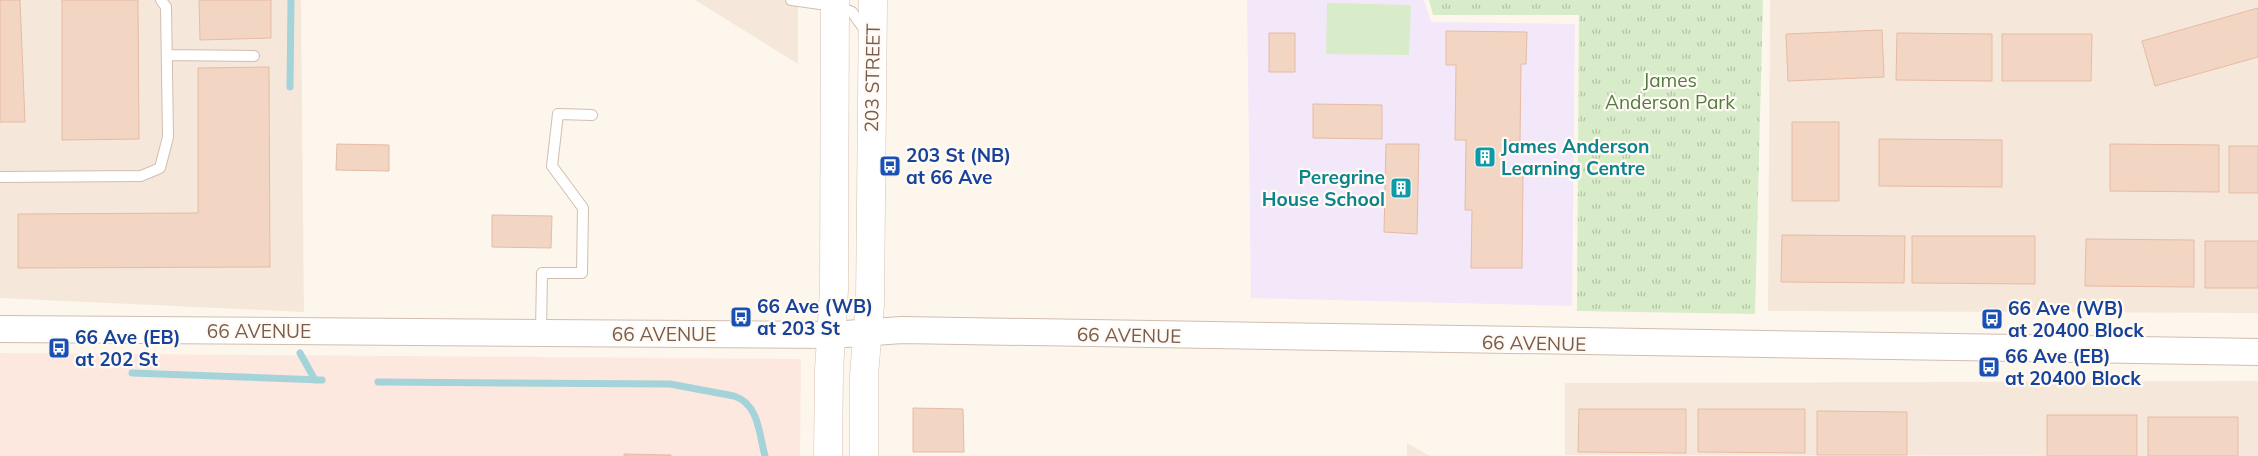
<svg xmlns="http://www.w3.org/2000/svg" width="2258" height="456" font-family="Mulish,sans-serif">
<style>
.residential{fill:#f5e8da}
.commercial{fill:#fde8e0}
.education{fill:#f3e8fa}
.park{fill:url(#park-tufts)}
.pitch{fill:#d8ecc9}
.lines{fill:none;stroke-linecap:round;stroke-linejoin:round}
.stream{stroke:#a5d3da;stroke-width:7}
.building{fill:#f3d5c3;stroke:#e6bba3}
.service-casing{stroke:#d1beb0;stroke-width:12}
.tertiary-casing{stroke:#d1beb0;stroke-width:28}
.secondary-casing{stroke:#d6c0b0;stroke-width:29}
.service{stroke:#fff;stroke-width:10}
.tertiary{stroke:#fff;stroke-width:26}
.secondary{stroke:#fff;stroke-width:28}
.labels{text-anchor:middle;stroke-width:4.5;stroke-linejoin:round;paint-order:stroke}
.street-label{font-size:19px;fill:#7a5c4d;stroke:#fffaf3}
.park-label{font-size:19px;fill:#537a41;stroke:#fffaf3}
.culture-label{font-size:19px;font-weight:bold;fill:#0d838f;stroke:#fffaf3;text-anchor:start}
.transit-label{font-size:19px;font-weight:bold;fill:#164399;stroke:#fffaf3;text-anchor:start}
</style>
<defs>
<pattern id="park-tufts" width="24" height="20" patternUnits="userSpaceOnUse" patternTransform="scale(1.25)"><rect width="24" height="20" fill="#d8ecc9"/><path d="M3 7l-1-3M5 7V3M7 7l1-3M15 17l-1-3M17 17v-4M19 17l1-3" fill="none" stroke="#b4c2a5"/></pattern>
</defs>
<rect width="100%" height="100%" fill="#fdf6ec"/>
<path class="residential" d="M 0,0 L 301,0 L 304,312 L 0,298 Z
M 695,0 L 798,0 L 798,64 Z
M 1770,0 L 2258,0 L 2258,313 L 1768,311 Z
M 2258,381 L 2258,456 L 1565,455 L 1565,383 Z
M 1407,443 L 1430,456 L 1407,456 Z"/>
<path class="commercial" d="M 0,353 L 801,359 L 800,456 L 0,456 Z"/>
<path class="education" d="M 1247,0 L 1424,0 L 1431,22 L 1575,24 L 1572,306 L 1251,298 Z"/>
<path class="park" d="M 1429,0 L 1763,0 L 1755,314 L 1577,311 L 1579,15 L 1433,15 Z"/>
<path class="pitch" d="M 1327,3 L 1411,5 L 1409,55 L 1326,54 Z"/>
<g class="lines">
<path class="stream" d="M 290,87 L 291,0
M 300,353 L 315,380
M 132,373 L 322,380
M 378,382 L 670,384 L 734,396 C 759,404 759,434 765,456"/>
</g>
<path class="building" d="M 0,0 L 20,0 L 25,122 L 0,122 Z
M 62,0 L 138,0 L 139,139 L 62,140 Z
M 199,0 L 271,0 L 271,38 L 200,40 Z
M 2258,8 L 2258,57 L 2155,86 L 2142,41 Z
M 1882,30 L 1884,77 L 1788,81 L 1786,34 Z
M 1446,31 L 1527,32 L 1526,64 L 1521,64 L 1520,141 L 1504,141 L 1503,174 L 1523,174 L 1522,268 L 1471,268 L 1472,210 L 1465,210 L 1466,140 L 1455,140 L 1456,65 L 1446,65 Z
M 1269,33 L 1295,33 L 1295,72 L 1269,72 Z
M 1897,33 L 1992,34 L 1992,81 L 1896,80 Z
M 2002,34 L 2092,34 L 2091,81 L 2002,81 Z
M 269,67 L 270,267 L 18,268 L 18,214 L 198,213 L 198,68 Z
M 1313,104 L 1382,105 L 1382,139 L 1313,138 Z
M 1792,122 L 1839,122 L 1839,201 L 1792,201 Z
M 1879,139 L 2002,140 L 2002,187 L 1879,186 Z
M 337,144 L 389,145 L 389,171 L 336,170 Z
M 1386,144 L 1419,144 L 1417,234 L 1384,232 Z
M 2110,144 L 2219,145 L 2219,192 L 2110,191 Z
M 2229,146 L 2258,146 L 2258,193 L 2229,193 Z
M 492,215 L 552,216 L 551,248 L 492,247 Z
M 1782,235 L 1905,236 L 1904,283 L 1781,282 Z
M 1912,236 L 2035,236 L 2035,284 L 1912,283 Z
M 2086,239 L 2194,240 L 2194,287 L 2085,286 Z
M 2205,241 L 2258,241 L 2258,288 L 2205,288 Z
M 913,408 L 963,409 L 964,452 L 913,452 Z
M 1579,409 L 1686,409 L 1686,453 L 1578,452 Z
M 1698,409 L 1805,409 L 1805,453 L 1698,452 Z
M 1817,411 L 1907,412 L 1907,455 L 1817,455 Z
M 2047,415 L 2137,415 L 2137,456 L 2047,456 Z
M 2148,417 L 2238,417 L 2238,456 L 2148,456 Z
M 624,454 L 671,455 L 671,456 L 624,456 Z"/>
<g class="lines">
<g class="service-casing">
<path id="service" d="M 791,0 L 835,6 L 852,12 L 867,33
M 167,55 L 254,56
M 0,177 L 141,176 L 160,168 L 168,137 L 166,7 L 161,0
M 541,332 L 542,273 L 582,273 L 583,208 L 552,166 L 558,114 L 592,115"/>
</g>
<g class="tertiary-casing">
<path id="tertiary" d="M 0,329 L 831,335 L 902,330 C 1354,340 1806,347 2258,352"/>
</g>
<g class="secondary-casing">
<path id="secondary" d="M 828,456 L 829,370 L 834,290 L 835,0
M 864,456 L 864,375 L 870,304 L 873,0"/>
</g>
<use href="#service" class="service"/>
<use href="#tertiary" class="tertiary"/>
<use href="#secondary" class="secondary"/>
</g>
<defs>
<g id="building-square" transform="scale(1.125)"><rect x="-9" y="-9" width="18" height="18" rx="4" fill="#0f9aa8" stroke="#fffaf3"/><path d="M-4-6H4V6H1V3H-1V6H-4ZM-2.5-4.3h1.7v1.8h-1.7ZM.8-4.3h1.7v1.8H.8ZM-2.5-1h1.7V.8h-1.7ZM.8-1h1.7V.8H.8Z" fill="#fff"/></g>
<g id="bus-square" transform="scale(1.125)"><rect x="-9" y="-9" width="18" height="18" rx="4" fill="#1a4fb4" stroke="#fffaf3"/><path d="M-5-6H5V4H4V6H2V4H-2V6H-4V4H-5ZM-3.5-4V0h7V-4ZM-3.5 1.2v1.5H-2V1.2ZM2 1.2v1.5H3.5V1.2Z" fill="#fff"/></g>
</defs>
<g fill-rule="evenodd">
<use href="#building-square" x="1485" y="157"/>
<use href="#bus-square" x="890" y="166"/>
<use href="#building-square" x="1401" y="188"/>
<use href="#bus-square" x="741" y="317"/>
<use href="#bus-square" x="1992" y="319"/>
<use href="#bus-square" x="59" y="348"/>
<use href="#bus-square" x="1989" y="367"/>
</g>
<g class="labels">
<g class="street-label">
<text transform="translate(872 78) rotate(-89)" y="7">203 STREET</text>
<text x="259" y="338">66 AVENUE</text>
<text x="664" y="341">66 AVENUE</text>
<text transform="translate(1129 335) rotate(1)" y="7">66 AVENUE</text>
<text transform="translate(1534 343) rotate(1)" y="7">66 AVENUE</text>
</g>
<g class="park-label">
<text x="1670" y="87">James<tspan x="1670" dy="22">Anderson Park</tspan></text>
</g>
<g class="culture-label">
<text x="1501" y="153">James Anderson<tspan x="1501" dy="22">Learning Centre</tspan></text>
<text x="1385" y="184" text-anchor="end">Peregrine<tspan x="1385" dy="22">House School</tspan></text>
</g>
<g class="transit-label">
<text x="906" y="162">203 St (NB)<tspan x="906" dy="22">at 66 Ave</tspan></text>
<text x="757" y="313">66 Ave (WB)<tspan x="757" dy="22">at 203 St</tspan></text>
<text x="2008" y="315">66 Ave (WB)<tspan x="2008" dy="22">at 20400 Block</tspan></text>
<text x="75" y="344">66 Ave (EB)<tspan x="75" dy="22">at 202 St</tspan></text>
<text x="2005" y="363">66 Ave (EB)<tspan x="2005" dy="22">at 20400 Block</tspan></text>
</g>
</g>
</svg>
